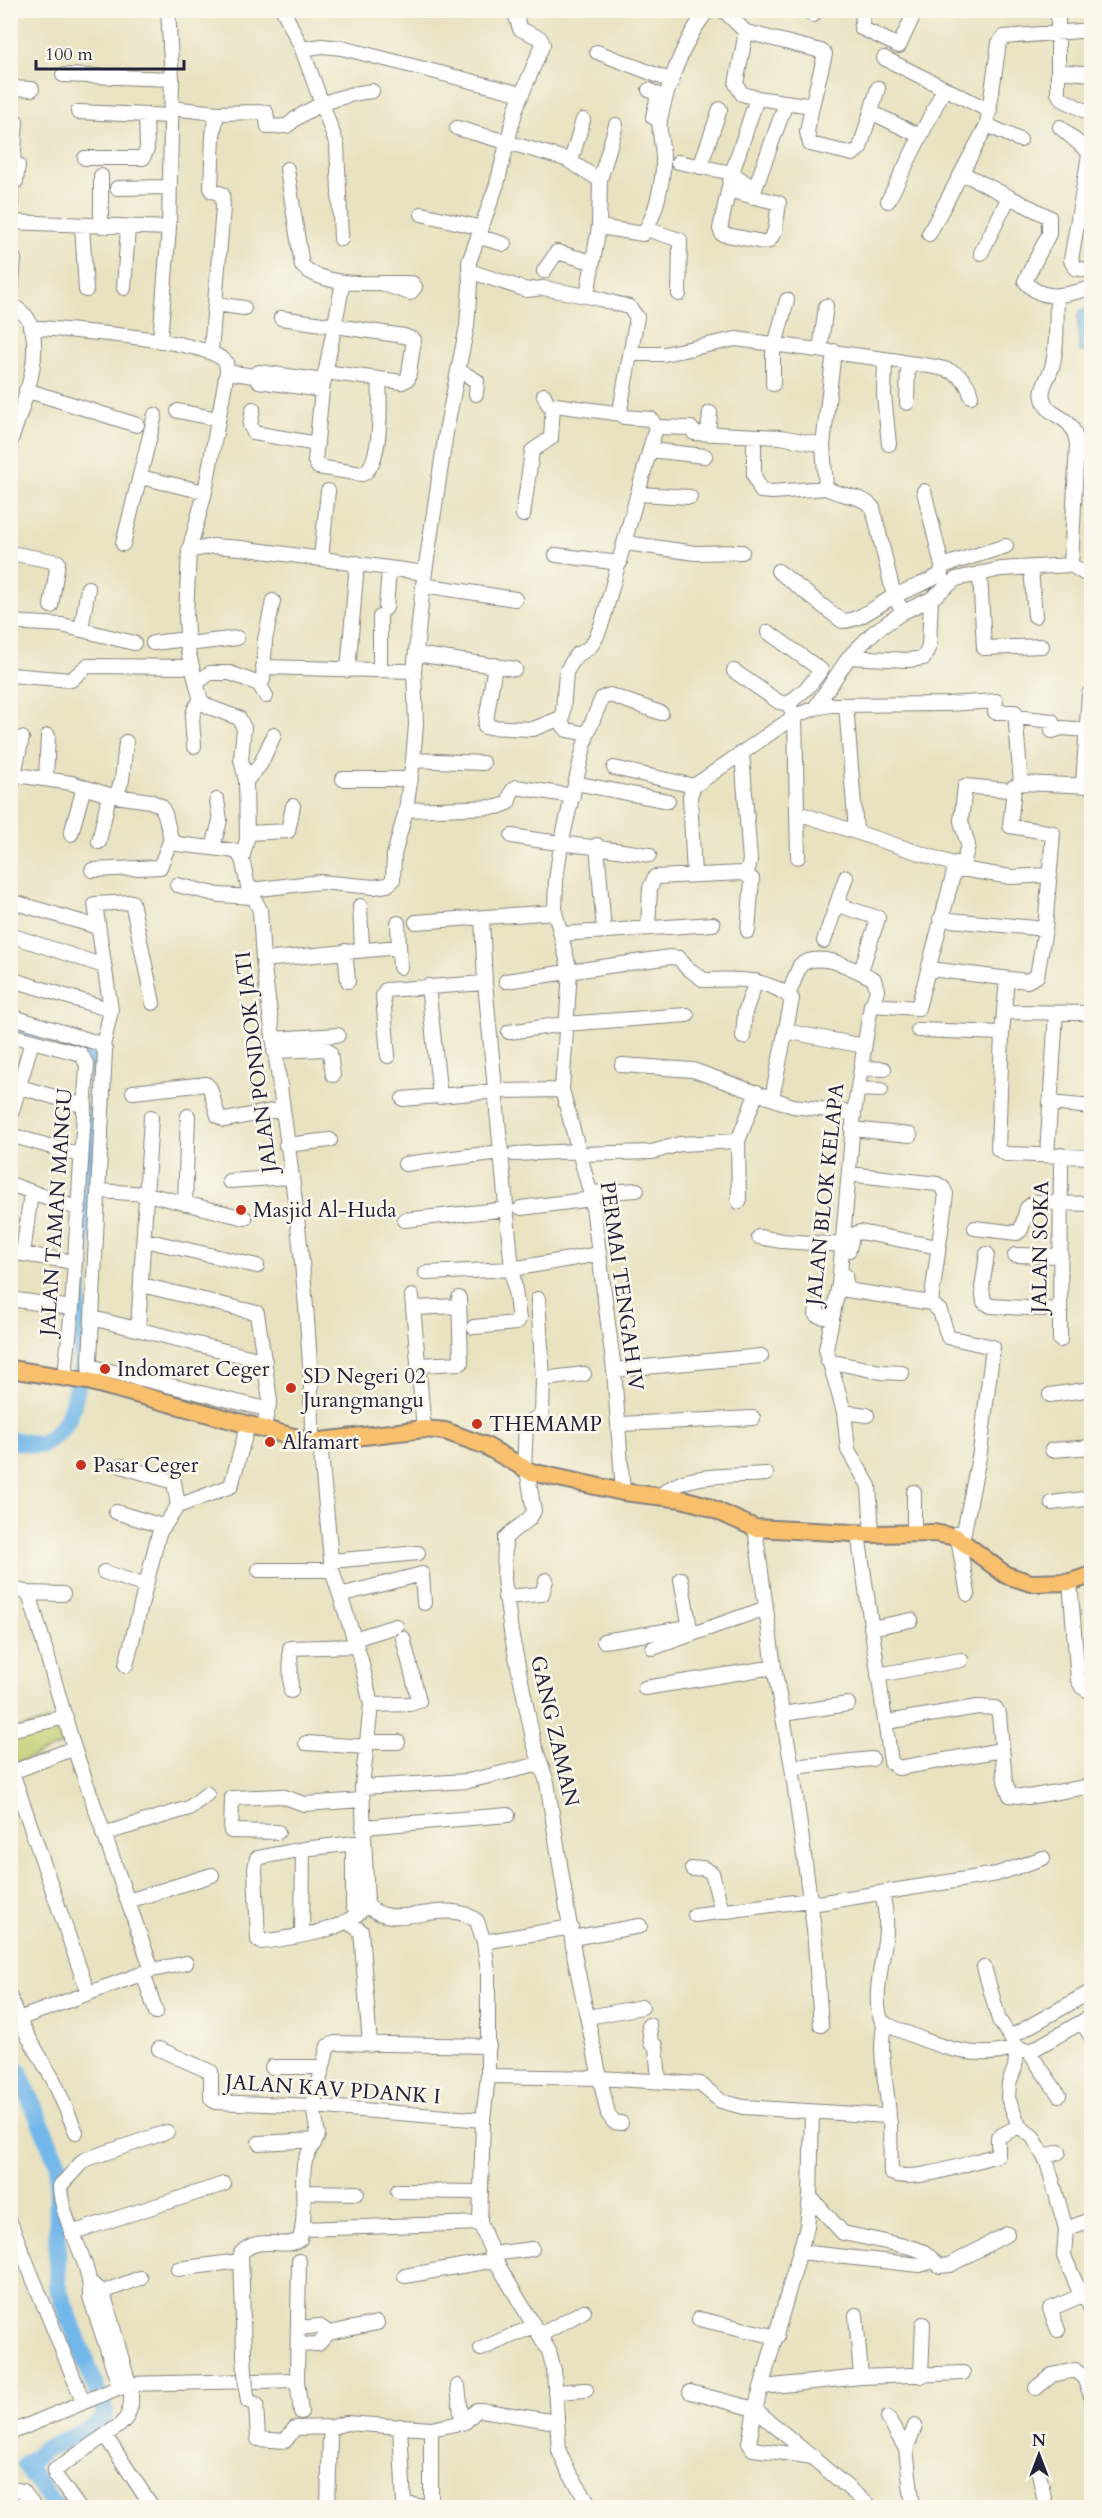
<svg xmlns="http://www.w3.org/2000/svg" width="1102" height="2518" font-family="Cardo,serif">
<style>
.green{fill:#bfce71;stroke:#707856;stroke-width:1.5}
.water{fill:#72b7e9;stroke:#4a6c92;stroke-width:1.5}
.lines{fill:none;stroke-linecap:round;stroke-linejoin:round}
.canal{stroke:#72b7e9;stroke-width:10}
.river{stroke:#72b7e9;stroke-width:18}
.minor-casing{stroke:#85827e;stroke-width:16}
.major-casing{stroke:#85827e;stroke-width:20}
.minor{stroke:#fff;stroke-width:14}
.major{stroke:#f8bf6c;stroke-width:16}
.minor-bridge-casing{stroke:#85827e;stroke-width:16;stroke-linecap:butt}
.minor-bridge{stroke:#fff;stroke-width:14}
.poi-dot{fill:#c8321e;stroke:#fbf7ec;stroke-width:2}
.labels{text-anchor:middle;stroke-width:5;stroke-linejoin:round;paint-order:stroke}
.street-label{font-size:21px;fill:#22223b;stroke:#fbf7ec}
.poi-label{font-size:21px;fill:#22223b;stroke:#fbf7ec;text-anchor:start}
</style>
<rect width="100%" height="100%" fill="#fbf7ec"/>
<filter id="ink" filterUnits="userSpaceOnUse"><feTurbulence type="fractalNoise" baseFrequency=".0167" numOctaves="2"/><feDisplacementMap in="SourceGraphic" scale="12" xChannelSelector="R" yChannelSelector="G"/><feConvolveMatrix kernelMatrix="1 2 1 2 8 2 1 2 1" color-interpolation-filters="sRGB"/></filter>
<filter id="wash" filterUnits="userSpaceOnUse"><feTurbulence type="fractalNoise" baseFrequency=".008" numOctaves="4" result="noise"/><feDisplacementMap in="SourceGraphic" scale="24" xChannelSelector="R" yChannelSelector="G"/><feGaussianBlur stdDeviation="1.35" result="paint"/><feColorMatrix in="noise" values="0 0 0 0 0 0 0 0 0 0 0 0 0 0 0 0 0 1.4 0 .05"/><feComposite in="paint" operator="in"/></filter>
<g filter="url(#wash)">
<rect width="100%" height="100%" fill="#e8e2c0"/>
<path class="green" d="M 66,1717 L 72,1741 L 11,1765 L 10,1730 Z"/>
<path class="water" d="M 1091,309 L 1091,353 L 1079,351 L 1078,315 L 1081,310 Z"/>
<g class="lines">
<path class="canal" d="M 10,1027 L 39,1036
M 77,1048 L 89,1054 L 95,1065 L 77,1385"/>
<path class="river" d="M 10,1440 L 41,1445 C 69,1426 70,1418 77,1386
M 10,2067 L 18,2070 L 58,2164 L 57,2286 L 105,2412 L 101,2424 L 45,2449 L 26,2465 L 56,2508"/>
</g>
</g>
<g filter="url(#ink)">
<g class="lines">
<g class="minor-casing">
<path id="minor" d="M 283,10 L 302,49 L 337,145 L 341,239
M 723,10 L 746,32 L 821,51 L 825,54 L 812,106 L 757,98
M 864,10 L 861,28 L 899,46 L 913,16
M 1058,10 L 1058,93 L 1062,99 L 1085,111
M 813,15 L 813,10
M 302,49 L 322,46 L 342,48 L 522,94
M 597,52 L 672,81
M 884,58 L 990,111
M 1059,71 L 1092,74
M 63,75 L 172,79
M 10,88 L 32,89
M 649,90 L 658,95 L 653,117 L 660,121
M 812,106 L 807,132 L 810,144 L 853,154 L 860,148 L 878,88
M 171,108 L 217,113 L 266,112 L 268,127 L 287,126 C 307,107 343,94 372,91
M 78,112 L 171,116
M 879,116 L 920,136
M 10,121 L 16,121 L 13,164
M 987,125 L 1020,140
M 1060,127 L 1092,155
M 457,128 L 566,159 L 600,180
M 1089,155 L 1071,260 L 1075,268 L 1092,271
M 85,158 L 143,158 L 147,149 L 146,115
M 571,161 L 583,120
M 678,162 L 732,173 L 755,189
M 10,164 L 18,165 L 16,181 L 11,182 L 11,222
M 700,167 L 720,109
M 287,169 L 302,266 C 328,289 376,282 408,283 C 414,283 412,283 415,287 L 410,293 L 386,285
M 962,173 L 1049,217 L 1049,234 L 1025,281 C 1043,304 1067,294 1092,288
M 117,188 L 169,187
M 728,190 L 779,203 L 775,231 L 769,241 L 763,242 L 722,234 L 720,229 L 732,173 L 757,98 L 742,94 L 736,84 L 746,32
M 752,197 L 786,103
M 888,201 L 944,89
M 422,214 L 482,228
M 10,222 L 169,228
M 82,225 L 86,290
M 101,226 L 101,176
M 599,227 L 643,234 C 656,216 664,179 663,158 C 663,146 658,132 660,120 C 666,89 686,33 709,10
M 646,229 L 680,240 L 679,294
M 480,232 L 483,238 L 504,244
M 929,234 L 987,125 L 999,43 L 1004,37 L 1092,30
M 981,253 L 1009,197
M 469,271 L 527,290 L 543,288 L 592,297 L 629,307 L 637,317 L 620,410 L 624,417 L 651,419 L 656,427 L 603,620 C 597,636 594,649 577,654 L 566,672 L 562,724 L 567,730 L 587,734
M 544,271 L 557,252 L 592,262
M 343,282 L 322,390 L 315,461 L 318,467 L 362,474 C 383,467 380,400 379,380
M 124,288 L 128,227
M 587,295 L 599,227 L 600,180 L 616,125
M 1057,297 C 1056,320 1058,345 1052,367 C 1049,378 1040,387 1043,398 C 1049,422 1072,410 1077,444 L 1071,565
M 215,304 L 244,308
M 281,318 L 404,336 L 414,340 L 408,379 L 402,382 L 325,372
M 30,327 C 67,331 205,338 226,362 L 227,372 L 205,492 L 189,551 L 186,616 L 188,651 L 201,701 L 209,707 L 239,718 L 244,728 L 241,759 L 246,781 L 247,839 L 242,859
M 160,341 L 169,228 L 172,79 L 168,10
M 820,350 L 826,306
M 211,351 L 223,208 L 222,194 L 212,191 L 211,188 L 213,135 L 217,113
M 834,351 L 823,445 L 826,488 C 841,497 861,494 873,508 L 894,596 L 903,612
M 631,354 L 664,354 L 736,339 L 899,361 L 908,363 L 907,403
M 885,360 L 884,395 L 889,444
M 908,363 C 934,367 965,366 971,396
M 458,370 L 477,381 L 476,394
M 227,372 L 254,376
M 773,384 L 773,353 L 787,300
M 26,390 L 137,425
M 322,390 L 259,381 L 254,376 L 259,372 L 324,381
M 544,395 L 548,404 L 622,414
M 253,409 L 250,425 L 254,433 L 317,444
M 178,411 L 218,419
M 656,427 L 691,428 L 694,433 L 781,437 L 823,445
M 708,433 L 710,413
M 754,436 L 754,475 L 761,491 L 772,492 L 826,488
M 10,443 C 21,409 46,353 28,319 C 25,313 16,308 10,304 L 14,259
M 650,450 L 705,456
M 140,477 L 205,492
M 639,494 L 690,497
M 523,515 L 532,451 L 551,438 L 553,405
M 626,543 L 695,553 L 742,552
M 123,544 L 155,415
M 189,551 L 213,546 L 241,548 L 425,573
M 10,553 L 58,562 L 51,606
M 556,555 L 620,563
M 321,558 L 328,491
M 1071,565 L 1084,573 L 1092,574
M 942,566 L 1006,546
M 1031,569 L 1035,616
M 778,571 L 842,621 C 860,621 877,605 893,597 C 909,588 926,584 941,574 L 942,566 L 924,491
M 980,573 L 984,648 L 1042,646
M 423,585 L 515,599
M 386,608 L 389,568
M 10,622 L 62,625 L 134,643
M 81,630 L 88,588
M 768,632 L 821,670 L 808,687 L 788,704
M 153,643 L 187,639
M 188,644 L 237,638
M 416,654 L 515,669
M 849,657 L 908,660 L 924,658 L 929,646 L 931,599
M 495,665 L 485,727 L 533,729 L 561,718
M 263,667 L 414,671
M 348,670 L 357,563
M 380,670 L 380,617
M 734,671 L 779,702 L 788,704 L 795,716 L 798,857
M 10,675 L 71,680 L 87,666 L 192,667
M 197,683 L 210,673 L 230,673 L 259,684 L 266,696
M 259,684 L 263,680 L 265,640 L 273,601
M 846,705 L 856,831
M 815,708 L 831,705 L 948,704 L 996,701 L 995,712 L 1015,712 L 1021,783
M 1016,717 L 1052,721 L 1052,731 L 1062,728 L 1087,730
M 194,746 C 194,731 187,712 201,701
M 742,753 L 750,861 L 748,869 L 743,873
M 413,760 L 483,763
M 614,768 L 694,786
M 10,774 L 71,783 L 109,795 L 150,801 L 161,806 L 165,814 L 171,839 L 177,844 L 229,850 L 237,852 L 242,859 L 248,886 L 260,910 L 263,960 C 283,1120 312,1281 312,1442
M 14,774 L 22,738
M 46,779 L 48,736
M 343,779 L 411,779
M 246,781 L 260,765 L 274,735
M 575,783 L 668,801
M 1083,785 L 1089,694
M 116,796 L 122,780 L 126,742
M 406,810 L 498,807 L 508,803 L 512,791 L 516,787 L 573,796
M 798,813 L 953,864 L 955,868 L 918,1008 L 871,1005 L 854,1113 L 839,1284 L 826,1349 L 844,1412 L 848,1450 L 869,1486 L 872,1534
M 247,833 L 288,831 L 293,806
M 71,834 L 84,787
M 512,836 C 557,844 603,847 649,855
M 99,842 L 109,795
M 597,845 L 604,931
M 213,848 L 220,820 L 217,800
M 953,864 L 964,861 L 968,845 L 961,821 L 965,786 L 1009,790 L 1021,783 L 1092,786
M 955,868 L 1011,877 L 1050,875
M 92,870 L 160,867 L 171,839
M 694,875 L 690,796 L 694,786 L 795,716 L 815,708 L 849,657 L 874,632 L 903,612 L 931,599 L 956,579 L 1001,569 L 1071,565
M 177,885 L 219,895 L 253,897
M 250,890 L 320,882 L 374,887 L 387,885 L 393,880 L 394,855 L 406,810 L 413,760 L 416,725 L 414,671 L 423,585 L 447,426 L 467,326 L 470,285 L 469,262 L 497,184 L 516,108 L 543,44 L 540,38 L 520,29 L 514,10
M 10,901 L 98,927
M 838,905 L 878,918 L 861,971
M 360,906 L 362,949
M 940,919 L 1045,929
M 416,922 L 555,912
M 398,923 L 400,967
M 648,927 L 650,888 L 655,877 L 743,873 L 752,879 L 748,931
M 561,934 L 713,924
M 10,935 L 104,966
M 824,941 L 846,877
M 345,951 L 348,981
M 263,960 L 398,947
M 930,969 L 1027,981 L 1037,976 L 1045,929 L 1053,833 L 1010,826 L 1014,788
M 10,979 L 111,1010
M 1007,979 L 1002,1033 L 998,1149 L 1006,1154 L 1092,1157
M 506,981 L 670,957 L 679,958 L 686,967 L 704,980 C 734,979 768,977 792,999 L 772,1098
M 428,986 L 440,1097
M 788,996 L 800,965 C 822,950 853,969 874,979 L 877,990 L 873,1003
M 1004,1012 L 1092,1013
M 10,1016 L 98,1043 L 105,1050 L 89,1381
M 918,1030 L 1002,1033
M 785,1031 L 864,1046
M 509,1032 L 564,1024 L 687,1015
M 10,1035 L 81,1054 L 87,1065 L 72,1308 L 65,1375
M 743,1037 L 745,1012 L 756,981
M 273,1039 L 338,1035
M 103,1046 L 111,1010 L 95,904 L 132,902 L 153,1003
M 274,1051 L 326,1049 L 330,1053 L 333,1075
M 388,1056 L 383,996 L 386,990 L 485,983
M 622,1065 L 693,1070 L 793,1106 L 854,1113
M 861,1068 L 884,1069
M 10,1084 L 85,1106
M 858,1089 L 881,1090
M 133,1092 L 206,1084 L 210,1088 L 218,1116 L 225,1120 L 282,1109
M 403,1099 L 496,1091 L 562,1090
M 1050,1103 L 1092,1107
M 10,1118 L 32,1041
M 852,1129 L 910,1135
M 10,1135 L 80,1155
M 286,1145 L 330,1140
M 514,1154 L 579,1151
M 580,1154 L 652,1152 L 680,1144 L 738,1141
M 1047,1155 L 1056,1013
M 405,1164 L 501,1152
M 858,1175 L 937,1184 L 943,1188 L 946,1194 L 931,1303
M 229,1181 L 290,1177
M 10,1184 L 79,1209
M 99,1191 L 147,1194 L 245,1218
M 591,1193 L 637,1190
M 739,1202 L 738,1141 L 757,1092
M 185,1204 L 188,1116
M 521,1208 L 592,1199
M 404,1220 L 508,1209
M 975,1228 L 1017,1233 L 1021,1230 L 1027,1208 L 1035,1202 L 1092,1204
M 759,1237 L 782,1241 L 844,1245
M 145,1240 L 257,1266
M 849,1250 L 852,1235 L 860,1232 L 938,1247
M 10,1252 L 75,1262
M 23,1254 L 31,1192
M 987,1254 L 982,1288 L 984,1302 L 991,1306 L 1060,1310
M 1015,1255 L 1061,1256
M 426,1273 L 512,1269 L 599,1254
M 845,1275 L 847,1290 L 931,1303 L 940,1311 L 948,1337 L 993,1347 L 980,1452 L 962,1542
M 142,1285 L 257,1313 L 270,1400 L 263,1430
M 412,1296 L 424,1429
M 10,1299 L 72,1308
M 817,1307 L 816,1315 L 832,1319
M 413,1308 L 459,1306
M 92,1318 L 265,1361
M 474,1327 L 516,1323 L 519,1319 L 512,1269 L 485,983 L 482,918
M 138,1329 L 151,1117
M 1060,1340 L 1061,1155
M 828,1361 L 881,1372 L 902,1373
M 418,1365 L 461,1363 L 459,1298
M 89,1366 L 266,1409
M 614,1370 L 761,1356
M 543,1379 L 584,1374
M 1050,1395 L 1092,1389
M 844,1412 L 867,1415
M 619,1424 L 753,1418
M 320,1443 L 332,1570 L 361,1660 L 371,1705 L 362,1787 L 367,1905 C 395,1934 446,1895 477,1921 L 484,1942 L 488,1972 L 488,2076 L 483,2120 L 480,2223 L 495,2260 L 549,2351 L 554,2370 L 559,2451 L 568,2471 L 592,2508
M 1052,1450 L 1092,1447
M 121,1466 L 174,1482 L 178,1506
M 524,1469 L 526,1424 L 542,1414 L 543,1379 L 538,1299
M 527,1470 L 534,1511 C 529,1524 513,1527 505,1539 L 504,1579 L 511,1632 L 534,1744 L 547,1782 L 575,1959 L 600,2078 L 608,2114 L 614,2122 L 621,2123
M 623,1492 L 614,1370 L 592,1199 L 562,1090 L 570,971 L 555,912 L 556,880 L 561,844 L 587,734 L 602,698 L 610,695 L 661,713
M 914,1492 L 914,1533
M 660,1496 C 685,1471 733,1477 766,1474
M 1052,1503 L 1092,1498
M 178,1506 L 231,1486 L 248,1425
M 116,1512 L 162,1526
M 755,1528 L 774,1667 L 792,1767 L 814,1929 L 821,2025
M 957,1533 L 968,1594
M 858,1534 L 891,1762 L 898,1768 L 910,1766 L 1002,1750
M 331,1561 L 418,1553
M 259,1570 L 332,1570
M 104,1572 L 146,1586
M 681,1579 L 691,1634
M 1070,1582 L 1078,1680 L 1082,1687 L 1092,1693
M 10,1588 L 29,1593
M 340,1595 L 422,1574 L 424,1603
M 505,1597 L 542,1594 L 546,1580
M 871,1628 L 911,1620
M 354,1639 L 396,1626
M 604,1641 L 689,1627
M 653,1648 L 766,1608
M 126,1665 L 159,1533 L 178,1506
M 878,1675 L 961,1660
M 645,1688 L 774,1667
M 291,1691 L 290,1648 L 356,1646
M 371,1705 L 410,1704 L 419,1701 L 403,1638
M 783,1714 L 848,1704
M 886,1722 L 978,1707 L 995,1708 L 999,1714 L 1005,1781 L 1010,1795 L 1028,1797 L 1092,1786
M 10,1730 L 66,1717
M 366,1742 L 398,1742
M 306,1743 L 366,1747
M 74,1748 L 152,1970
M 792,1767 L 872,1759
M 12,1772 L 88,1993
M 10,1773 L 74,1748 L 29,1593 L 63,1594
M 362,1787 L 468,1781 L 540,1764
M 363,1827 L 508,1815
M 278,1832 L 231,1831 L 232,1798 L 282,1796 L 304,1804 L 362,1800
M 103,1834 L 189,1808 L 207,1794
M 364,1842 L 303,1849 L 257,1858 L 255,1869 L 258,1940 L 261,1942 C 297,1936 342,1934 367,1905
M 353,1844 L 353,1906
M 692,1869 L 703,1868 L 712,1873 L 722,1912
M 882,1893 C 885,1906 887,1917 886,1930 C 885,1955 870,2002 883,2023 C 923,2040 974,2065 1017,2047 L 1029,2052 L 1092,2016
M 128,1901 L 212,1875
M 695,1915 L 810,1900 L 818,1903 L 997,1874 L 1043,1858
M 349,1923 L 361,1931 L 370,2045
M 302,1935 L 303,1849
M 572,1938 L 640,1926
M 484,1942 L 571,1927
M 143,1973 L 156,2012
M 10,1997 L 18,2019 L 54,2081 L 76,2132
M 588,2017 L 642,2007
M 18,2019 L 152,1970 L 186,1963
M 1082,2022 L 1092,2038
M 885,2023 C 877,2051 888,2088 889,2117
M 649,2025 L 651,2043 L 656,2046 L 659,2081
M 1012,2036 L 1092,1991
M 159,2049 L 211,2072 L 211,2098 L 215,2102 L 313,2106 L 483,2120
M 1029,2052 L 1059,2095
M 272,2067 L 322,2067
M 488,2076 L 600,2078 L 700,2084 L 721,2101 L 743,2107 L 886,2116 L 890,2122 L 891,2173 C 914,2184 972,2161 998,2155 L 998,2137 L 1019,2126 L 1008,2098 L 1009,2083 L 1015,2067 L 1017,2047 L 999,2020 L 984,1967
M 812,2112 L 810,2197 L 807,2226 L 755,2409 L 749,2443 L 753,2449 L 814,2457
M 1019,2126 L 1033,2137 L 1047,2162 L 1066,2229 L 1064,2256 L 1081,2295
M 259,2143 L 316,2140
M 1044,2157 L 1059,2152
M 398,2191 L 479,2192
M 304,2192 L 357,2193
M 810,2197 L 843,2233 L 914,2248 L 924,2252 L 940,2266 L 950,2265 L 1007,2234
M 10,2222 L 83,2401
M 303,2229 L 480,2223
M 1066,2229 L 1090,2220
M 71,2233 L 224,2184
M 800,2252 L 919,2265 L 934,2261
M 492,2254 L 532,2249
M 299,2261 L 297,2380 L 301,2412
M 178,2269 L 240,2261
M 405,2276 L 495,2260
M 1085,2293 L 1092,2314
M 95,2295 L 140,2278
M 856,2315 L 861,2377
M 699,2319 L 777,2337
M 298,2328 L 319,2326 L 329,2333
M 1058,2330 L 1050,2309 L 1092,2291
M 540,2335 L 584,2311
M 298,2345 L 318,2344 L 329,2333 L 377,2323
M 481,2349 L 532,2327
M 244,2354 L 241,2253 C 260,2233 286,2251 300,2239 C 307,2215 301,2190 304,2165 C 306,2153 314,2146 318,2135 L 313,2106 L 328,2046 L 335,2043 L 489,2046
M 921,2376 L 923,2324
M 458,2386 L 462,2423
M 763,2387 L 861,2377 L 963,2373
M 120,2388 L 90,2297 C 92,2259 61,2224 60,2186 L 84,2160 L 167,2132
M 246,2388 L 248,2401 L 256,2404 L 258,2439 L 285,2441 L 295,2428 L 333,2427 L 346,2423 L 431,2429
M 1036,2388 L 1052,2375 L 1075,2370 L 1084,2378 L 1092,2398
M 555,2392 L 586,2390
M 690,2392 L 755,2409 L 872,2508
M 888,2418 L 906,2449
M 400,2426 L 404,2504 L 434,2508
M 10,2433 L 127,2384 L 297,2380
M 106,2437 L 153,2508
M 1039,2473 L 1046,2508
M 10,2489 L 23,2491 L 36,2508
M 431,2507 L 431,2429 L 465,2422 L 477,2410 L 481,2410 L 556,2422
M 79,2508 L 56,2476 L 55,2470 L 120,2425 L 127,2417 L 131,2405 L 131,2392 L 103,2292 L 91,2283
M 328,2508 L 330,2437
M 913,2508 L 906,2449 L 915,2426"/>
</g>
<g class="major-casing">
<path id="major" d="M 10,1369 L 88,1381 L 312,1442 L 424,1429 L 445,1431 L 486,1446 L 531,1472 L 623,1492 L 682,1499 L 704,1505 L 755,1528 L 872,1534 L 934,1533 L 956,1537 L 1006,1575 L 1031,1583 L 1070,1582 L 1092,1575"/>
</g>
<use href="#minor" class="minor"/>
<use href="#major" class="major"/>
<g class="minor-bridge-casing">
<path id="minor-bridge" d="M 244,2354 L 246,2388"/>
</g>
<use href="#minor-bridge" class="minor-bridge"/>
</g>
</g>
<g class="poi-dot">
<circle cx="241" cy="1210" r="6"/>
<circle cx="105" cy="1369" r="6"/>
<circle cx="291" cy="1388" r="6"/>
<circle cx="477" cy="1424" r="6"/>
<circle cx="270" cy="1442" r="6"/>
<circle cx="81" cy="1465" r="6"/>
</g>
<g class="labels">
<g class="street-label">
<text transform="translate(256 1062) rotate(-97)" y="7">JALAN PONDOK JATI</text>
<text transform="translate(825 1194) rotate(-84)" y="7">JALAN BLOK KELAPA</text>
<text transform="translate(56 1212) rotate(-86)" y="7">JALAN TAMAN MANGU</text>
<text transform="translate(1040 1247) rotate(-89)" y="7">JALAN SOKA</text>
<text transform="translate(622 1286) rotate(82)" y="7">PERMAI TENGAH IV</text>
<text transform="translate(555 1731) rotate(77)" y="7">GANG ZAMAN</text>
<text transform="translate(333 2089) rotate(4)" y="7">JALAN KAV PDANK I</text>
</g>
<g class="poi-label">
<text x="253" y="1217">Masjid Al-Huda</text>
<text x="117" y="1376">Indomaret Ceger</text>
<text x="303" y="1383">SD Negeri 02<tspan x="303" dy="24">Jurangmangu</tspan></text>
<text x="489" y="1431">THEMAMP</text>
<text x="282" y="1449">Alfamart</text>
<text x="93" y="1472">Pasar Ceger</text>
</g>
</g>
<rect width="1102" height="2518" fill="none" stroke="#fbf7ec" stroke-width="36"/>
<g transform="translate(1039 2455)" stroke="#fbf7ec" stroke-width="4.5" paint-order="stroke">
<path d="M0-4.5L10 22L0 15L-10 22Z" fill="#22223b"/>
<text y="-9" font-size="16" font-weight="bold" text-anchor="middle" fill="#22223b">N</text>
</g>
<path d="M36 60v9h148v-9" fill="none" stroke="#22223b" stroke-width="3"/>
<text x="45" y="60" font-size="18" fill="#22223b" stroke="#fbf7ec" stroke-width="4.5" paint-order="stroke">100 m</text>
</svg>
